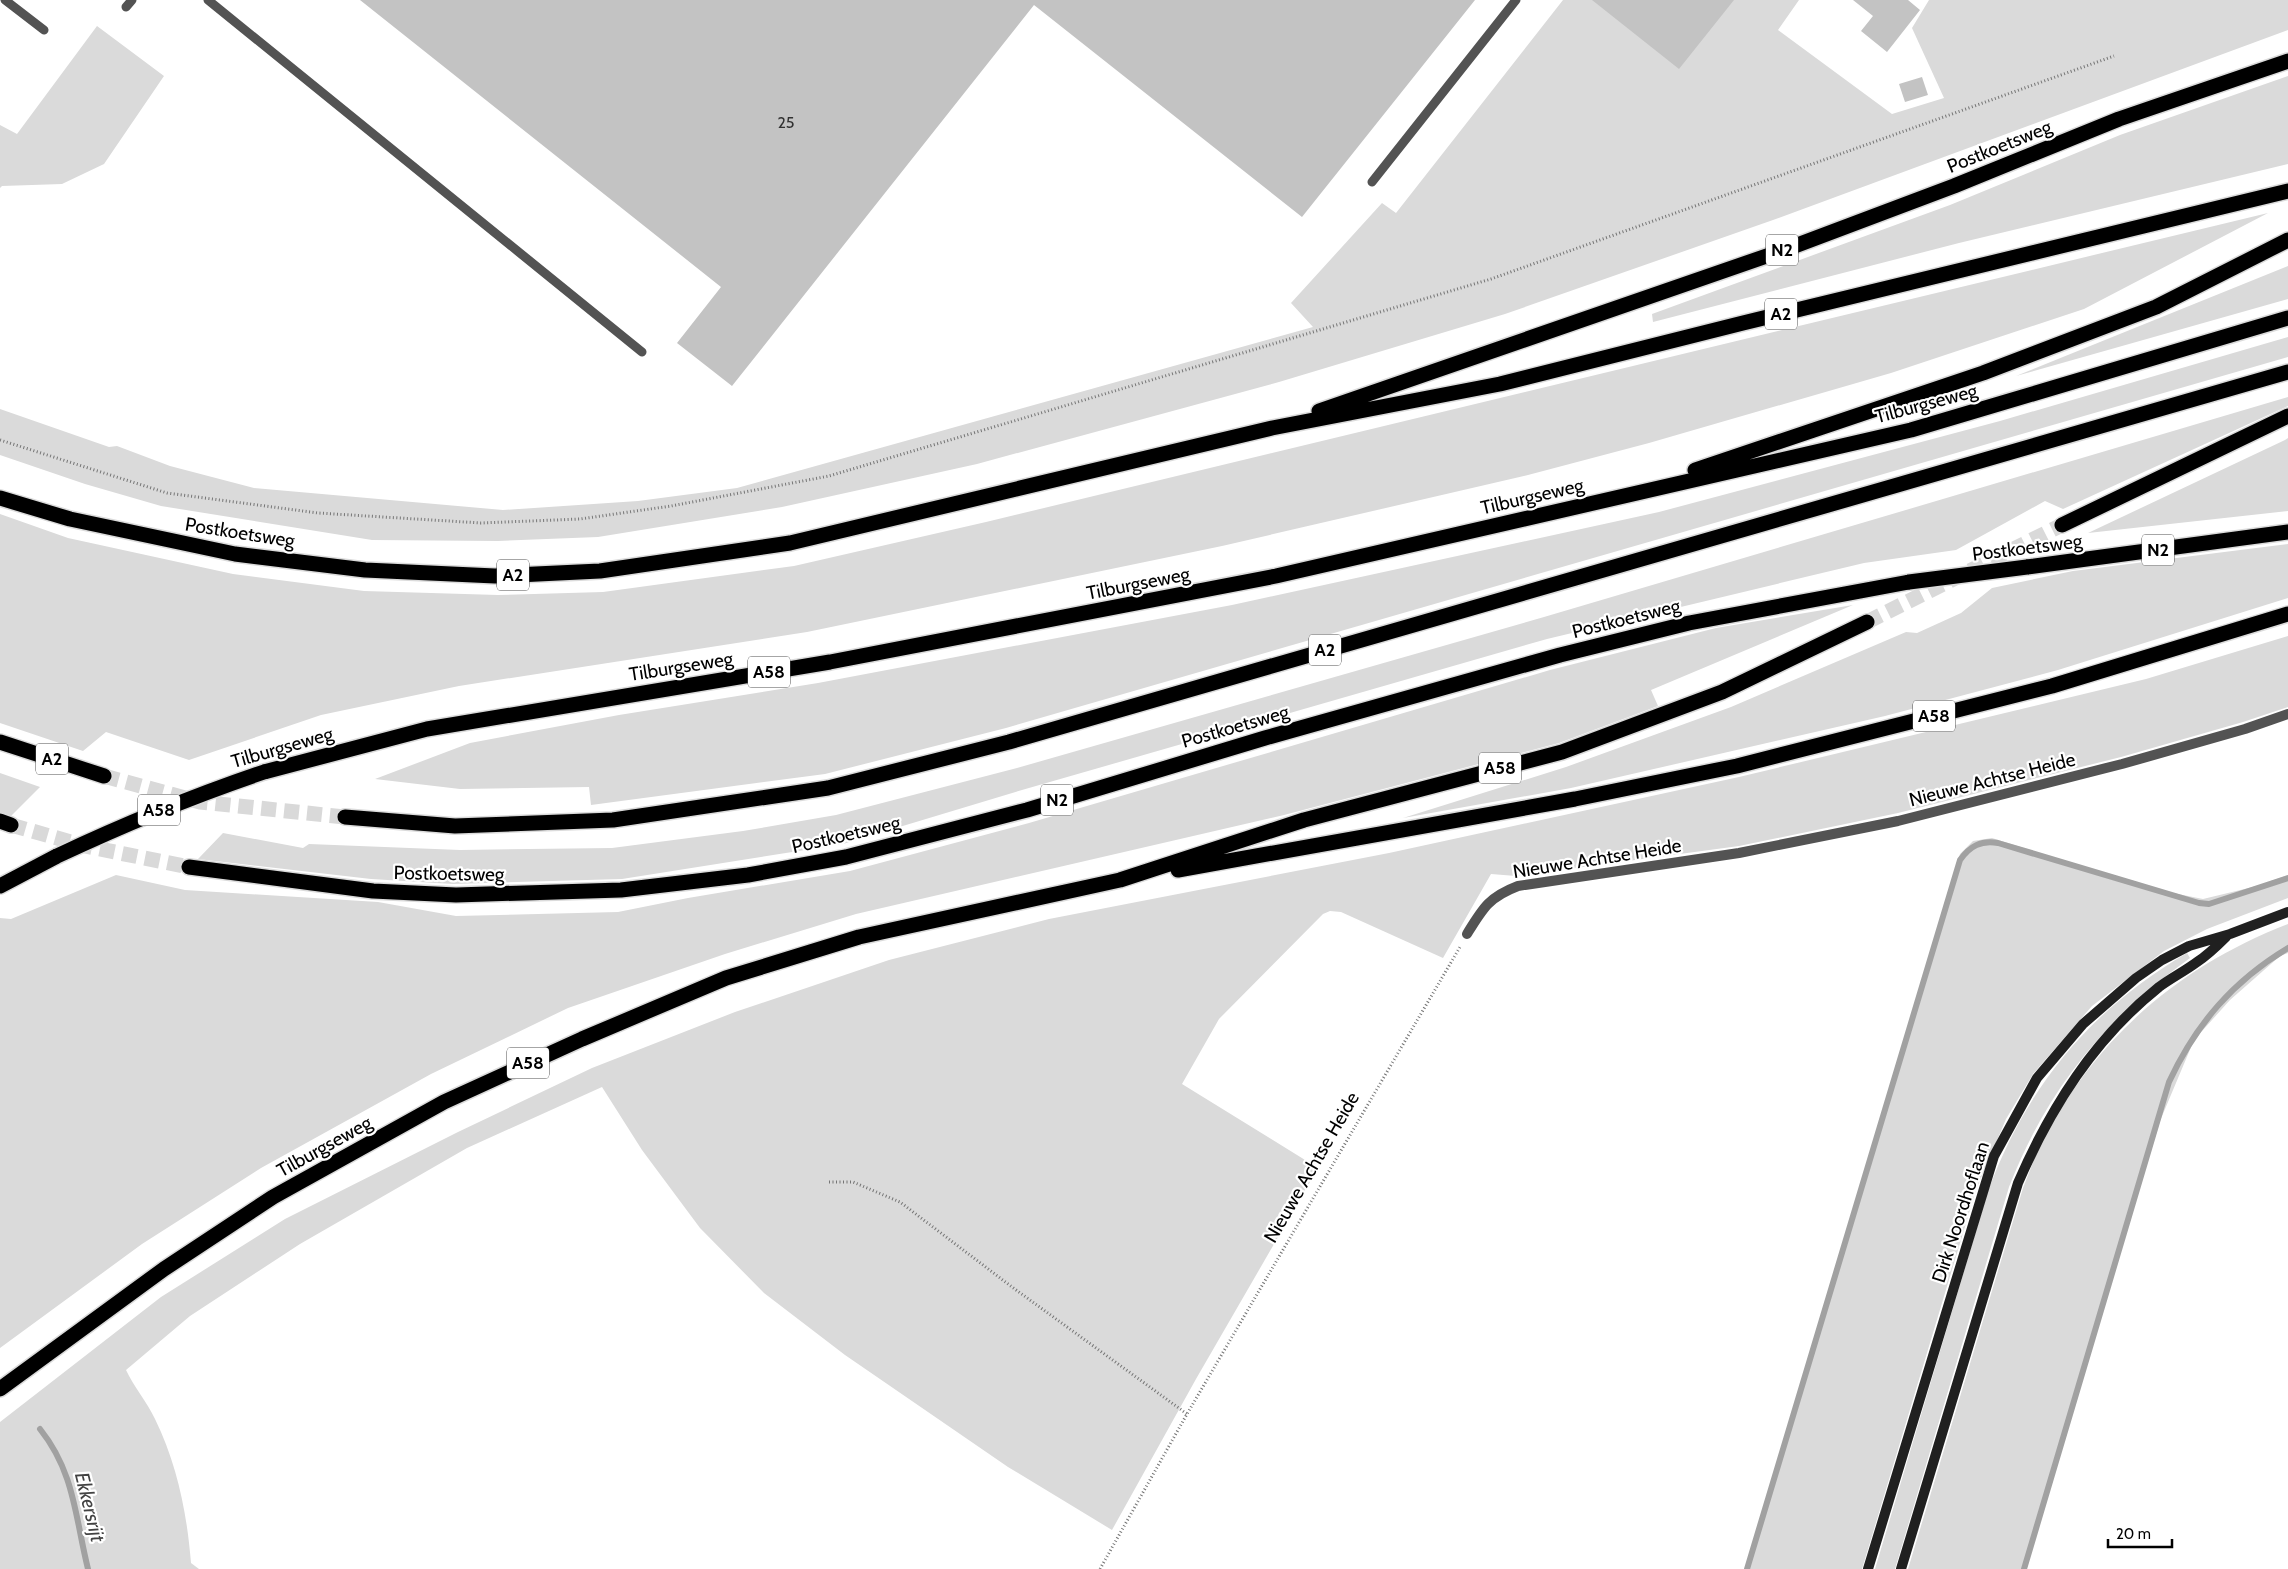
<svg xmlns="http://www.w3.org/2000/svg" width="2288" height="1569" font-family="Cabin,sans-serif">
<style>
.green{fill:#dadada}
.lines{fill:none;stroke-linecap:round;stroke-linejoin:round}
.stream{stroke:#a1a1a1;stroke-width:6}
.building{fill:#c3c3c3}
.highway-tunnel{stroke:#d9d9d9;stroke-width:15;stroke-dasharray:15 8;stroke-linecap:butt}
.highway-casing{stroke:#dbdbdb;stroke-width:18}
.path{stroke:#757575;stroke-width:3;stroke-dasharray:1 2.5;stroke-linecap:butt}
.lane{stroke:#535353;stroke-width:9}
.street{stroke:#535353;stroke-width:10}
.secondary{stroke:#202020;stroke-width:10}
.highway{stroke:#000;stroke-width:15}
.highway-bridge-casing{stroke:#dbdbdb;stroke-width:18;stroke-linecap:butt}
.highway-bridge{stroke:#000;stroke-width:15}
.labels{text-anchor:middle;stroke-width:4.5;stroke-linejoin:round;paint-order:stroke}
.number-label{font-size:16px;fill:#313131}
.shield{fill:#fff;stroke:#4c4c4c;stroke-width:1}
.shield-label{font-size:18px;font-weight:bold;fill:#000}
.street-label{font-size:19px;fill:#000;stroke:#fff}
.water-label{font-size:20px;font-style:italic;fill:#424242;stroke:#fff}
</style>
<rect width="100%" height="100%" fill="#fff"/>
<path class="green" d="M 1563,0 L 1799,0 L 1778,30 L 1892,114 L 1944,98 L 1912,28 L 1929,0 L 2288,0 L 2288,30 L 1773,220 L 1505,314 L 1279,382 L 977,464 L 782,507 L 598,537 L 498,541 L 372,540 L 161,506 L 85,484 L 0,455 L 0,409 L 109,447 L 117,446 L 170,466 L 254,488 L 503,510 L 638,501 L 737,488 L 1313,327 L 1291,303 L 1382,203 L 1396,213 Z
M 97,26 L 164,76 L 104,164 L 62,184 L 2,186 L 0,188 L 0,125 L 17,134 Z
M 2288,76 L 2288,164 L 1959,243 L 1653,322 L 1652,314 L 1950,205 L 2120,135 Z
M 2268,213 L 2084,309 L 1891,373 L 1649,443 L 1528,475 L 1222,546 L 807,632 L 459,686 L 321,715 L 189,760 L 106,732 L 83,751 L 0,723 L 0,514 L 68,538 L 233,574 L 364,591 L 498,595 L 603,592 L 794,566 L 986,522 Z
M 2288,266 L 2288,299 L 2016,376 Z
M 2288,337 L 2288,357 L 1006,728 L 825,774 L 591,805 L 589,787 L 460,789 L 375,779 L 470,743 L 619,715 L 818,683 L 1232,605 L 1659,512 L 2000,421 Z
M 2288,397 L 2288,406 L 2063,509 L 2045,501 L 1956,550 L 1864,563 L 1547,639 L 1022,790 L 843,844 L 622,879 L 453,884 L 371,879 L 198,859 L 223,833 L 303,848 L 309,844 L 460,850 L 612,848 L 743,831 L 836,815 L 1017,768 L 1544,617 Z
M 2288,438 L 2288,511 L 2088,533 L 2285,440 Z
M 2288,544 L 2288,598 L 2058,670 L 1885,716 L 1571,788 L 1403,818 L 1566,767 L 1731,707 L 1906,632 L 1917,633 L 1961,613 L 1992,588 L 2073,571 Z
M 1853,605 L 1651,690 L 1658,706 L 1559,743 L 1284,815 L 856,914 L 725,954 L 568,1008 L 431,1074 L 261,1168 L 142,1244 L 0,1348 L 0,918 L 11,919 L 116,875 L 185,890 L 378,902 L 456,916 L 618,912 L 688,898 L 850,871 L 1029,823 L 1550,670 L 1716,628 Z
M 2288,636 L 2288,707 L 2243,722 L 2121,757 L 1898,813 L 1739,846 L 1516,876 L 1491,874 L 1443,958 L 1341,912 L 1330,911 L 1323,914 L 1219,1019 L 1182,1084 L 1318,1168 L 1196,1379 L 1112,1530 L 1008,1467 L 845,1355 L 764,1293 L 700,1228 L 642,1150 L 602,1087 L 467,1148 L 300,1244 L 190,1316 L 126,1370 C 134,1387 147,1402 155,1419 C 177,1464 187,1513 191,1563 L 199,1569 L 0,1569 L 0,1422 L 161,1297 L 285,1219 L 458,1132 L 592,1068 L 735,1012 L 889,960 L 1049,919 L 1389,853 L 1739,777 L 2146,679 Z
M 0,773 L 40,787 L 10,817 L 0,813 Z
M 1992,838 L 2153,889 L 2203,899 L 2257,886 L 2288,875 L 2288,898 L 2207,929 L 2164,951 L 2092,1006 L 2033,1074 L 2006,1119 L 1976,1190 L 1862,1569 L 1745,1569 L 1960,854 L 1973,841 Z
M 2288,924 L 2288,953 L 2280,956 L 2230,1000 L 2194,1040 L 2160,1121 L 2025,1569 L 1908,1569 L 2023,1188 C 2030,1171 2036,1152 2045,1136 C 2099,1035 2182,965 2288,924 Z
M 2187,953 L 2190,958 C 2105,1019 2047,1089 2009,1187 L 1895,1569 L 1875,1569 L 1988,1191 C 2027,1086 2090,1010 2187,953 Z"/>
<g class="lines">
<path class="stream" d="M 40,1429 C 75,1473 75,1517 88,1569
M 1747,1569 L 1960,860 C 1970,846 1981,840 1998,843 L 2199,903 L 2209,904 L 2288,878
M 2024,1569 L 2169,1082 C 2196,1024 2233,981 2288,948"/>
</g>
<path class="building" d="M 360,0 L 1475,0 L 1302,217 L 1034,5 L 732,386 L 677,343 L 721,287 Z
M 1592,0 L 1734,0 L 1679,69 Z
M 1853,0 L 1908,0 L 1920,10 L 1887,52 L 1861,31 L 1873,16 Z
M 1922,77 L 1928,95 L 1905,102 L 1899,84 Z"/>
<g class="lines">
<path class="highway-tunnel" d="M 1867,622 L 2062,525
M 104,776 L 200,802 L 345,817
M 11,825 L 85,846 L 189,867"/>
<g class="highway-casing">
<path id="highway" d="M 1319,411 L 1784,250 L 1954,186 L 2119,119 L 2288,61
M 1695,470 L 1983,373 L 2156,307 L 2288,240
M 0,498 L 70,519 L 235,554 L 365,570 L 495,576 L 600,571 L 790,543 L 1272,428 L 1500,384 L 1743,323 L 2288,191
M 2062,525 L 2288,416
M 2027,567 L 2288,532
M 0,742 L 104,776
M 264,772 L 427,729 L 830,662 L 1276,576 L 1911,430 L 2288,318
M 345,817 L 455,826 L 613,820 L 828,788 L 1009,742 L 2288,372
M 0,821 L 11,825
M 189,867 L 373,891 L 456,895 L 621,890 L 748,875 L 846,857 L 1027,810 L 1265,738 L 1560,655 L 1689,623 L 1909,582
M 1178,870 L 1575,799 L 1737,766 L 2052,686 L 2288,614
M 0,886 L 57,856
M 0,1389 L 164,1269 L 273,1197 L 444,1102 L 582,1039 L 726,978 L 859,937 L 1120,880 L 1304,820 L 1562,752 L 1722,692 L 1867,622"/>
</g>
<path class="path" d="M 0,440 L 167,493 L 318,513 L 481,523 L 580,519 L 671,506 L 829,476 L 1491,279 L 2114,56
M 829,1182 L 853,1182 L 900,1202 L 1012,1287 L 1187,1414
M 1100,1569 L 1187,1414 L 1460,947"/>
<path class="lane" d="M 5,0 L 44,30
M 208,0 L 642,352
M 126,7 L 132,0
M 1372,182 L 1516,0"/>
<path class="street" d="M 1467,934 C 1483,908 1489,897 1518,886 L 1739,853 L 1898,821 L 2122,764 L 2245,729 L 2288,714"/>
<path class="secondary" d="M 1868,1569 L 1994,1156 L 2037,1078 L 2083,1024 L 2136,978 L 2162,960 L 2189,946 L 2230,934 L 2288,912
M 1901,1569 L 2018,1183 C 2051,1107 2094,1039 2159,987 C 2171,978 2185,971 2197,962 C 2208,955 2217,946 2226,937"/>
<use href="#highway" class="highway"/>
<g class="highway-bridge-casing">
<path id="highway-bridge" d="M 1909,582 L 2027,567
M 57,856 C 125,824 193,796 264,772"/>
</g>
<use href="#highway-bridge" class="highway-bridge"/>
</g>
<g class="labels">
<g class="number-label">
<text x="786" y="128">25</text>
</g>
<g class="shield">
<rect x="1766" y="234.5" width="32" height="31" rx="4"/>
<rect x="1765" y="298.5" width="32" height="31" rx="4"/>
<rect x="2142" y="534.5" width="32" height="31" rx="4"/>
<rect x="497" y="559.5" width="32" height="31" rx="4"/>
<rect x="1309" y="634.5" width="32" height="31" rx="4"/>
<rect x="748" y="656.5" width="42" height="31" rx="4"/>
<rect x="1913" y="700.5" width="42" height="31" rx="4"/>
<rect x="36" y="743.5" width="32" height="31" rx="4"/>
<rect x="1479" y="752.5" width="42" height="31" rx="4"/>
<rect x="1041" y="784.5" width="32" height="31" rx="4"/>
<rect x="138" y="794.5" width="42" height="31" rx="4"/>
<rect x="507" y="1047.5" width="42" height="31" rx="4"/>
</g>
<g class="shield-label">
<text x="1782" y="256">N2</text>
<text x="1781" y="320">A2</text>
<text x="2158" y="556">N2</text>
<text x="513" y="581">A2</text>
<text x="1325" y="656">A2</text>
<text x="769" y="678">A58</text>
<text x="1934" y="722">A58</text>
<text x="52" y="765">A2</text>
<text x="1500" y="774">A58</text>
<text x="1057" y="806">N2</text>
<text x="159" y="816">A58</text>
<text x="528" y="1069">A58</text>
</g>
<g class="street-label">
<text transform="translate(1999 146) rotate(-22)" y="7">Postkoetsweg</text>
<text transform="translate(1926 403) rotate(-15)" y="7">Tilburgseweg</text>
<text transform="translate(1532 496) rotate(-13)" y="7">Tilburgseweg</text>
<text transform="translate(240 532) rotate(9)" y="7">Postkoetsweg</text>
<text transform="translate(2027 547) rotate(-7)" y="7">Postkoetsweg</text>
<text transform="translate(1138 583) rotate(-11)" y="7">Tilburgseweg</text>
<text transform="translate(1626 618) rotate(-14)" y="7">Postkoetsweg</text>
<text transform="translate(681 666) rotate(-9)" y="7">Tilburgseweg</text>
<text transform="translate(1235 726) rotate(-16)" y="7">Postkoetsweg</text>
<text transform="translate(282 747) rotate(-16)" y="7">Tilburgseweg</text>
<text transform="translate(1992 779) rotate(-14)" y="7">Nieuwe Achtse Heide</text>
<text transform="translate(846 834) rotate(-13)" y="7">Postkoetsweg</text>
<text transform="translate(1597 858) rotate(-9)" y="7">Nieuwe Achtse Heide</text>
<text transform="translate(449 873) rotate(1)" y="7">Postkoetsweg</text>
<text transform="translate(324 1146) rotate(-29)" y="7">Tilburgseweg</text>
<text transform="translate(1311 1167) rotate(-60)" y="7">Nieuwe Achtse Heide</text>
<text transform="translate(1960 1212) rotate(-72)" y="7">Dirk Noordhoflaan</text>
</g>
<g class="water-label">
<text transform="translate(90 1507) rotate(76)" y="7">Ekkersrijt</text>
</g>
</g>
<path d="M2108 1539v8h64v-8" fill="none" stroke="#000000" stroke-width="2.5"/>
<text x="2116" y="1539" font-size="15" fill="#000000" stroke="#ffffff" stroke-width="4" paint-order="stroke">20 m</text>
</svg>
